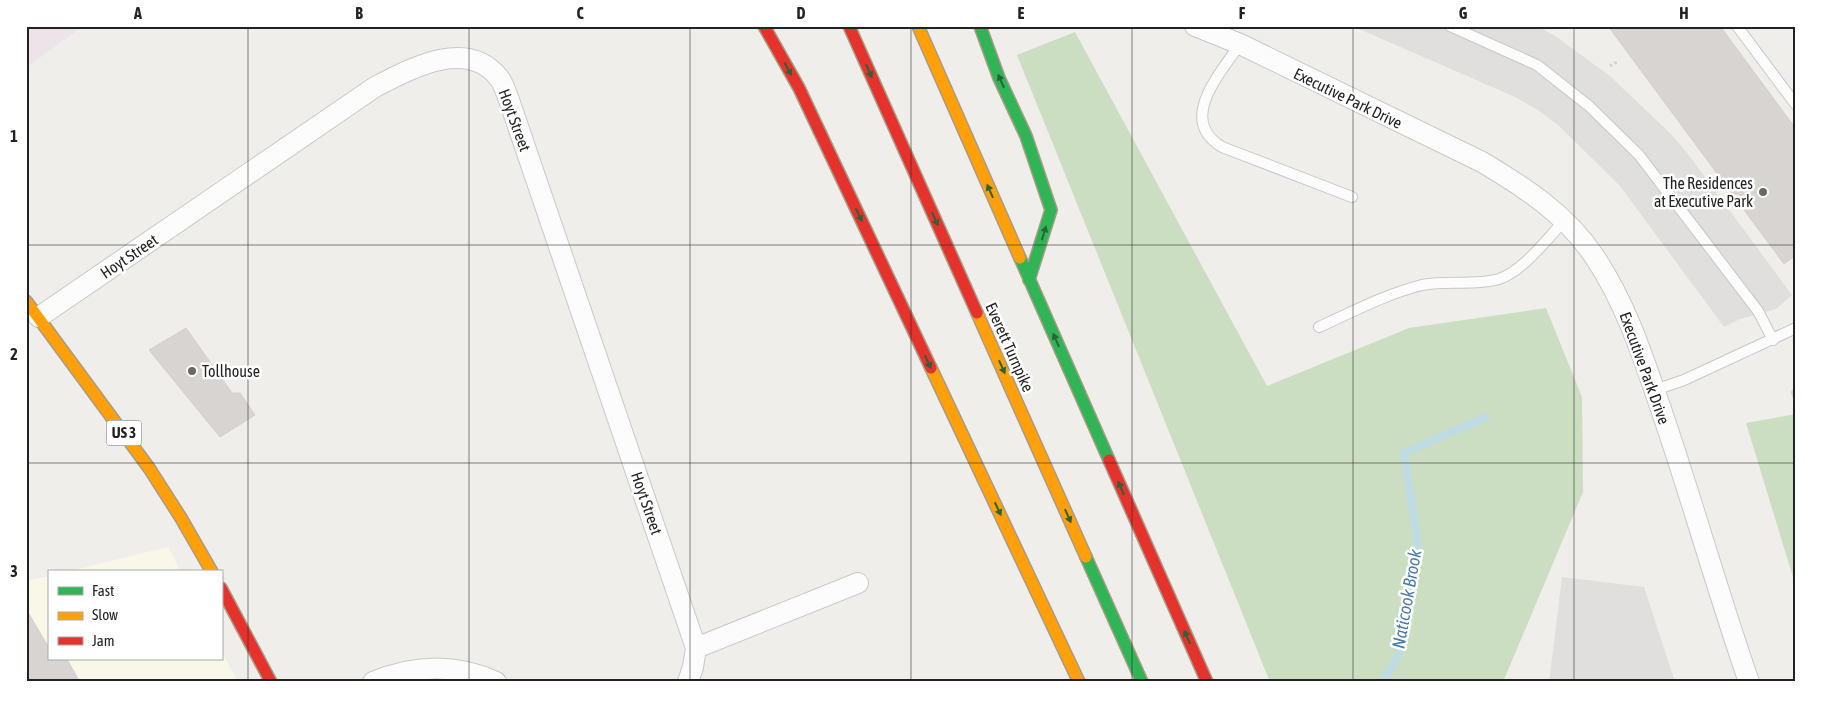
<svg xmlns="http://www.w3.org/2000/svg" width="1822" height="708" font-family="'Asap Condensed',sans-serif">
<style>
.industrial{fill:#ede4e9}
.education{fill:#f8f7e8}
.forest{fill:#cbdec1}
.parking{fill:#e0dfde}
.lines{fill:none;stroke-linecap:round;stroke-linejoin:round}
.stream{stroke:#bfdbe3;stroke-width:8}
.building{fill:#d7d4d2;stroke:#d3d0cc}
.lane-casing{stroke:#c9c8c7;stroke-width:12}
.street-casing{stroke:#c9c8c7;stroke-width:22}
.fast-casing{stroke:#a79c86;stroke-width:14}
.slow-casing{stroke:#a79c86;stroke-width:14}
.jam-casing{stroke:#a79c86;stroke-width:14}
.path{stroke:#dccecd;stroke-width:3;stroke-dasharray:2.5 2.5;stroke-linecap:butt}
.lane{stroke:#fdfcfc;stroke-width:10}
.street{stroke:#fdfcfc;stroke-width:20}
.fast{stroke:#30b455;stroke-width:11}
.slow{stroke:#ff9f0a;stroke-width:11}
.jam{stroke:#e5322d;stroke-width:11}
.oneway{fill:#286439}
.grid{fill:none;stroke:#222;stroke-width:1;stroke-opacity:0.55}
.poi-dot{fill:#6a6968;stroke:#fff;stroke-width:2}
.labels{text-anchor:middle;stroke-width:5;stroke-linejoin:round;paint-order:stroke}
.shield{fill:#fff;stroke:#646464;stroke-width:1}
.shield-label{font-size:15px;font-weight:bold;fill:#222}
.street-label{font-size:16px;fill:#222;stroke:#fff}
.poi-label{font-size:16px;fill:#222;stroke:#fff;text-anchor:end}
.water-label{font-size:18px;font-style:italic;fill:#4a7aab;stroke:#fff}
.neatline{fill:none;stroke:#222;stroke-width:2}
.grid-label{font-size:16px;text-anchor:middle;font-weight:bold;fill:#222}
</style>
<rect width="100%" height="100%" fill="#f0eeeb"/>
<path class="industrial" d="M 26,26 L 83,26 L 26,68 Z"/>
<path class="education" d="M 168,547 L 181,572 L 65,572 Z
M 49,576 L 49,659 L 221,659 L 221,650 L 238,682 L 26,682 L 26,581 Z"/>
<path class="forest" d="M 1075,32 L 1267,386 L 1409,328 L 1546,308 L 1582,397 L 1583,492 L 1503,682 L 1270,682 L 1017,55 Z
M 1796,414 L 1796,587 L 1746,423 Z"/>
<path class="parking" d="M 1352,26 L 1479,26 L 1487,28 L 1492,26 L 1538,26 L 1558,38 L 1610,76 L 1671,134 L 1688,154 L 1792,295 L 1776,309 L 1740,319 L 1724,327 L 1620,186 L 1557,124 L 1536,109 L 1513,96 Z
M 1562,577 L 1644,587 L 1675,682 L 1549,682 Z"/>
<g class="lines">
<path class="stream" d="M 1795,393 L 1796,395
M 1383,682 L 1398,656 L 1418,545 L 1404,453 L 1486,417"/>
</g>
<path class="building" d="M 1608,26 L 1720,26 L 1796,129 L 1796,255 L 1784,264 Z
M 186,328 L 232,393 L 240,393 L 255,415 L 220,437 L 149,350 Z
M 29,614 L 49,648 L 49,659 L 67,659 L 78,679 L 73,682 L 26,682 L 26,616 Z"/>
<g class="lines">
<g class="lane-casing">
<path id="lane" d="M 1450,26 L 1537,65 L 1589,106 L 1639,155 L 1758,311 L 1773,340
M 1737,26 L 1796,105
M 1240,44 C 1220,74 1177,120 1222,147 L 1352,197
M 1319,327 C 1352,312 1386,294 1422,285 C 1447,280 1474,286 1499,279 C 1523,271 1547,239 1564,221
M 1655,390 L 1684,380 L 1796,328"/>
</g>
<g class="street-casing">
<path id="street" d="M 1195,26 L 1240,44 L 1482,162 C 1524,187 1566,214 1594,256 C 1627,305 1644,360 1663,415 C 1693,503 1718,593 1749,682
M 39,317 L 375,87 C 410,69 467,37 499,78 C 504,84 506,93 509,100 L 696,648 L 693,667 L 688,682
M 696,648 L 858,583
M 373,682 C 414,665 455,663 496,682"/>
</g>
<g class="fast-casing">
<path id="fast" d="M 980,26 L 999,78 L 1026,136 L 1051,210 L 1029,280
M 1020,258 L 1109,460
M 1086,557 L 1142,682"/>
</g>
<g class="slow-casing">
<path id="slow" d="M 918,26 L 1020,258
M 26,301 L 149,468 L 181,518 L 212,572
M 977,313 L 1086,557
M 931,368 L 1079,682"/>
</g>
<g class="jam-casing">
<path id="jam" d="M 764,26 L 799,88 L 931,368
M 849,26 L 977,313
M 1109,460 L 1207,682
M 221,588 L 271,682"/>
</g>
<path class="path" d="M 1610,66 L 1617,62"/>
<use href="#lane" class="lane"/>
<use href="#street" class="street"/>
<use href="#fast" class="fast"/>
<use href="#slow" class="slow"/>
<use href="#jam" class="jam"/>
</g>
<defs><path id="oneway-solid" d="M-6-.8H1V-3.2L6.5 0L1 3.2V.8H-6Z" transform="scale(1.25)"/></defs>
<g class="oneway">
<use href="#oneway-solid" transform="translate(788 69) rotate(61)"/>
<use href="#oneway-solid" transform="translate(869 71) rotate(66)"/>
<use href="#oneway-solid" transform="translate(1001 81) rotate(-114)"/>
<use href="#oneway-solid" transform="translate(990 191) rotate(-114)"/>
<use href="#oneway-solid" transform="translate(859 215) rotate(65)"/>
<use href="#oneway-solid" transform="translate(935 219) rotate(66)"/>
<use href="#oneway-solid" transform="translate(1044 233) rotate(-73)"/>
<use href="#oneway-solid" transform="translate(1056 340) rotate(-114)"/>
<use href="#oneway-solid" transform="translate(928 362) rotate(65)"/>
<use href="#oneway-solid" transform="translate(1002 367) rotate(66)"/>
<use href="#oneway-solid" transform="translate(1121 488) rotate(-114)"/>
<use href="#oneway-solid" transform="translate(998 509) rotate(65)"/>
<use href="#oneway-solid" transform="translate(1068 516) rotate(66)"/>
<use href="#oneway-solid" transform="translate(1187 637) rotate(-114)"/>
</g>
<path class="grid" d="M 248,26 L 248,682M 469,26 L 469,682M 690,26 L 690,682M 911,26 L 911,682M 1132,26 L 1132,682M 1353,26 L 1353,682M 1574,26 L 1574,682M 26,245 L 1796,245M 26,463 L 1796,463"/>
<g class="poi-dot">
<circle cx="1763" cy="192" r="5"/>
<circle cx="192" cy="371" r="5"/>
</g>
<g class="labels">
<rect class="shield" x="106.5" y="420.5" width="35" height="25" rx="4"/>
<g class="shield-label">
<text x="124" y="438">US 3</text>
</g>
<g class="street-label">
<text transform="translate(1348 98) rotate(26)" y="6">Executive Park Drive</text>
<text transform="translate(515 120) rotate(70)" y="6">Hoyt Street</text>
<text transform="translate(129 256) rotate(-34)" y="6">Hoyt Street</text>
<text transform="translate(1010 347) rotate(66)" y="6">Everett Turnpike</text>
<text transform="translate(1645 368) rotate(70)" y="6">Executive Park Drive</text>
<text transform="translate(647 503) rotate(71)" y="6">Hoyt Street</text>
</g>
<g class="poi-label">
<text x="1753" y="189">The Residences<tspan x="1753" dy="18">at Executive Park</tspan></text>
<text x="202" y="377" text-anchor="start">Tollhouse</text>
</g>
<g class="water-label">
<text transform="translate(1407 599) rotate(-80)" y="6">Naticook Brook</text>
</g>
</g>
<rect width="1822" height="708" fill="none" stroke="#ffffff" stroke-width="55"/>
<rect x="48" y="570" width="175" height="90" fill="#ffffff" stroke="#a7a7a7"/>
<rect x="58" y="587" width="25" height="8" fill="#30b455" stroke="#a7a7a7"/>
<text x="92" y="596" font-size="15" fill="#222222">Fast</text>
<rect x="58" y="612" width="25" height="8" fill="#ff9f0a" stroke="#a7a7a7"/>
<text x="92" y="620" font-size="15" fill="#222222">Slow</text>
<rect x="58" y="637" width="25" height="8" fill="#e5322d" stroke="#a7a7a7"/>
<text x="92" y="646" font-size="15" fill="#222222">Jam</text>
<rect x="28" y="28" width="1766" height="652" class="neatline"/>
<g class="grid-label">
<text x="138" y="19">A</text>
<text x="359" y="19">B</text>
<text x="580" y="19">C</text>
<text x="801" y="19">D</text>
<text x="1021" y="19">E</text>
<text x="1242" y="19">F</text>
<text x="1463" y="19">G</text>
<text x="1684" y="19">H</text>
<text x="14" y="142">1</text>
<text x="14" y="360">2</text>
<text x="14" y="577">3</text>
</g>
</svg>
